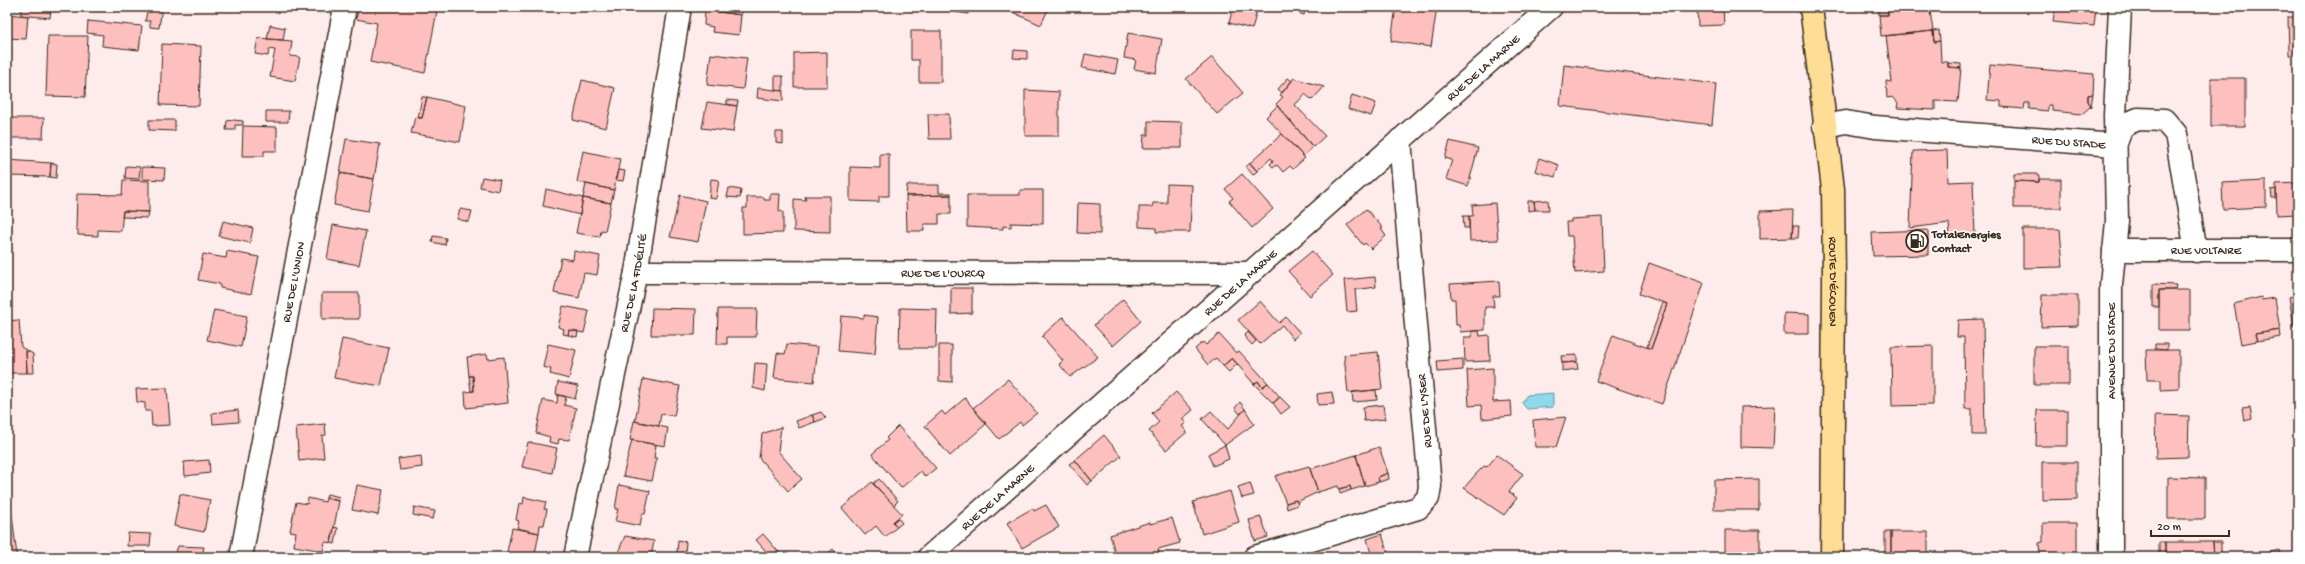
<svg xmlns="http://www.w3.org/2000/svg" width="2305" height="564" font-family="'Gochi Hand',sans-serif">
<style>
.water{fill:#8cdaeb;stroke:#6c9499}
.building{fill:#fdc0be;stroke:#3b2a1e}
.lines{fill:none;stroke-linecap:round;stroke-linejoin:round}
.minor-casing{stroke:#3b2a1e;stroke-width:25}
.major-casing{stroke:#3b2a1e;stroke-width:25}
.minor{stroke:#fff;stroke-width:22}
.major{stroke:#fedd96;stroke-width:22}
.labels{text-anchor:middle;stroke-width:3;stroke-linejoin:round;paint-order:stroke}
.street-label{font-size:12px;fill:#3b2a1e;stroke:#fff}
.poi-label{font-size:12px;font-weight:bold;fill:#3b2a1e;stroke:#fff;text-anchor:start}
</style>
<rect width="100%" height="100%" fill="#feecec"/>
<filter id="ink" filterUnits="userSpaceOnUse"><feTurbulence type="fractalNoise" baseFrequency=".025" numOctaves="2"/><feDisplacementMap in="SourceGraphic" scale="8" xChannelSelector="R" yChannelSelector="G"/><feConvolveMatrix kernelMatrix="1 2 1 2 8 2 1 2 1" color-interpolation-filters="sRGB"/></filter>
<g filter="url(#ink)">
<path class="water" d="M 1553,393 L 1553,407 L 1527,409 L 1522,403 L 1527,395 Z"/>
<path class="building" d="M 21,7 L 51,7 L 50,18 L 21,15 Z
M 148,7 L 162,7 L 159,28 L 150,27 L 150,21 L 145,21 Z
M 359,7 L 418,7 L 437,11 L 425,73 L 370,62 L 377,23 L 356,19 Z
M 706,7 L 742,7 L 741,15 L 705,10 Z
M 955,7 L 969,7 L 968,14 L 955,12 Z
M 1001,7 L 1049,7 L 1041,25 Z
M 1233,7 L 1258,7 L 1252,29 L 1229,23 Z
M 1281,7 L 1306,7 L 1304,15 Z
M 1396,7 L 1437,7 L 1431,47 L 1391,41 Z
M 1697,7 L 1723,7 L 1724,25 L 1698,26 Z
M 1878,7 L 1887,7 L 1888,15 L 1879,15 Z
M 1887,7 L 1942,7 L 1943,10 L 1930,11 L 1933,31 L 1881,36 L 1879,15 L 1888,15 Z
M 2055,7 L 2094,7 L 2096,8 L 2094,26 L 2053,22 Z
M 705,10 L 741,15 L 739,35 L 712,32 L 713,27 L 704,25 Z
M 7,14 L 28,16 L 26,39 L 7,38 Z
M 2288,17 L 2298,17 L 2298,55 L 2289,55 Z
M 88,21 L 142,26 L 139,50 L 102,46 L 103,35 L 87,33 Z
M 270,25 L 285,28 L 283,40 L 267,39 Z
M 1939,30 L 1940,41 L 1934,42 L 1933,31 Z
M 911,31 L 941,31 L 941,82 L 919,82 L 919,60 L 911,60 Z
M 1933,31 L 1934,42 L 1940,41 L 1941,62 L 1948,62 L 1948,67 L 1961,68 L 1958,102 L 1935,101 L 1935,110 L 1897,108 L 1898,103 L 1893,97 L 1887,98 L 1886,81 L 1892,82 L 1886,36 Z
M 1128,33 L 1162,39 L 1156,73 L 1134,69 L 1136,60 L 1124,58 Z
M 48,36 L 88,36 L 85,97 L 46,96 Z
M 258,38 L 292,41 L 290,56 L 300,57 L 295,81 L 270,77 L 275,50 L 269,49 L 268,56 L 255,54 Z
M 162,44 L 201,46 L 199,106 L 160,105 Z
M 1014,50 L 1027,51 L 1027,59 L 1013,58 Z
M 827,52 L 827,87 L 794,87 L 794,53 Z
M 711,54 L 747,58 L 743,89 L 707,85 Z
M 1085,54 L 1118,60 L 1115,74 L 1082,68 Z
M 1212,57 L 1243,93 L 1217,114 L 1186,79 Z
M 1948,63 L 1961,64 L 1961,68 L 1948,67 Z
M 1564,65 L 1716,84 L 1712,125 L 1560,106 Z
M 1990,65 L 2094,74 L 2093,94 L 2088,95 L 2088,101 L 2091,106 L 2082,114 L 2052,111 L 2052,105 L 2048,105 L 2048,111 L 2029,109 L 2029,103 L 2025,103 L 2024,109 L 2001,107 L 2001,101 L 1987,100 Z
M 775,76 L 783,76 L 783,91 L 775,90 Z
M 1288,78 L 1292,81 L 1282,93 L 1278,89 Z
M 1294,78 L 1324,87 L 1312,100 L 1305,94 L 1295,105 L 1325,136 L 1313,147 L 1276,104 L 1283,97 L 1280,95 Z
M 2211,78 L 2245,78 L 2245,126 L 2211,126 Z
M 582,80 L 615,88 L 606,128 L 573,120 Z
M 758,88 L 783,91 L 783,101 L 757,98 Z
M 1025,90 L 1059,92 L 1059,136 L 1025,136 Z
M 2093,94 L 2091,106 L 2088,101 L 2088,95 Z
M 1352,95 L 1376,103 L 1371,116 L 1348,109 Z
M 422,97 L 427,97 L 422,118 L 418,118 Z
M 427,97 L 466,106 L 460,142 L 411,133 L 415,117 L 422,118 Z
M 727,100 L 738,101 L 737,106 L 727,104 Z
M 707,102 L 737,106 L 733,132 L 702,128 Z
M 1277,106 L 1313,147 L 1303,156 L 1266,117 Z
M 266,111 L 289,111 L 288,122 L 266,122 Z
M 928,114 L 949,114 L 950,139 L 929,139 Z
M 7,118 L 44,118 L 43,138 L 7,138 Z
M 149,120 L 175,120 L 175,131 L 149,130 Z
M 233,120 L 243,121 L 243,125 L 235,125 L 235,130 L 226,130 L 227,121 Z
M 1148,121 L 1182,122 L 1182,148 L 1143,148 L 1144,135 L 1148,135 Z
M 243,126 L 277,127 L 277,151 L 264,151 L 264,156 L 242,156 Z
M 776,132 L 783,132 L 783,144 L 776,143 Z
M 1282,134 L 1305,158 L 1293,169 L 1290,166 L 1283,172 L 1277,165 L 1273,167 L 1270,164 L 1273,161 L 1271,158 L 1257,171 L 1250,163 Z
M 346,139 L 380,144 L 374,179 L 340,173 Z
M 1450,141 L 1478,148 L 1468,186 L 1446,179 L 1452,160 L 1445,158 Z
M 1947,150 L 1948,182 L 1973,181 L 1975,236 L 1950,237 L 1949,223 L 1910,228 L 1913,151 Z
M 583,151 L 620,159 L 614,190 L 577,182 Z
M 880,154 L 889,154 L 889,196 L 879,196 L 879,202 L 850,201 L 850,167 L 880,168 Z
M 1539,158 L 1559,165 L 1555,177 L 1535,171 Z
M 7,160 L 51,163 L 50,177 L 7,176 Z
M 51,163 L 57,164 L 56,178 L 50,177 Z
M 1250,163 L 1257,171 L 1253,175 L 1246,167 Z
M 126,166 L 140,167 L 139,179 L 125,178 Z
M 142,167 L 165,168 L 164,180 L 142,179 Z
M 618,170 L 625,171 L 623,181 L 615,180 Z
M 340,173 L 374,179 L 368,211 L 334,205 Z
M 1242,174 L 1273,209 L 1252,228 L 1229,201 L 1233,198 L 1225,189 Z
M 2014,174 L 2039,174 L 2039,182 L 2014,181 Z
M 482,177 L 500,180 L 498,191 L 480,187 Z
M 711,179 L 719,180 L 716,199 L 709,198 Z
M 2039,179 L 2061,179 L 2061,208 L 2014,208 L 2014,181 L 2039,182 Z
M 123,180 L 149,181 L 149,212 L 123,211 L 121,231 L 98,230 L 98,236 L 78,235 L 78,230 L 76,229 L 77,194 L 122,195 Z
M 2266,181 L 2266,207 L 2223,209 L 2222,183 Z
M 2298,183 L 2298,214 L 2277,215 L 2276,184 Z
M 586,184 L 614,190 L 611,203 L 583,198 Z
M 1167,184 L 1192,185 L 1190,232 L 1156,232 L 1156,228 L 1139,227 L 1139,207 L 1152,207 L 1153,203 L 1167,203 Z
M 907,185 L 939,185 L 939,193 L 951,193 L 951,195 L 906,196 Z
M 729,188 L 741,190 L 740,198 L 727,197 Z
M 546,189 L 583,198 L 580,215 L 543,206 Z
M 2276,189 L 2276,198 L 2272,198 L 2271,190 Z
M 1020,190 L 1043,190 L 1043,224 L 1011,223 L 1011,227 L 1003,226 L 1003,229 L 967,227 L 967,195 L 1020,195 Z
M 770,194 L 780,194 L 779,211 L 783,212 L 783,233 L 743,234 L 743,208 L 747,208 L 747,197 L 764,197 L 764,200 L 770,200 Z
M 680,195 L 706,201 L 698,242 L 670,237 Z
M 951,195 L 951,214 L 939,214 L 939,224 L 924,224 L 924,231 L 907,231 L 906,196 Z
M 805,196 L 830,196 L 830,232 L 794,231 L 794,199 L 806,200 Z
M 583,198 L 611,203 L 605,231 L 601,230 L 600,237 L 576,233 Z
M 1548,200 L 1549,210 L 1535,210 L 1534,201 Z
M 1528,201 L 1534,201 L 1535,210 L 1528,211 Z
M 1078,203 L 1100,204 L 1100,234 L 1077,233 Z
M 1495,203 L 1498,240 L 1470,241 L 1469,216 L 1473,216 L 1472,205 Z
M 460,209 L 472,211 L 469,222 L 457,219 Z
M 1366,209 L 1383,228 L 1381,229 L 1386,236 L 1371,249 L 1365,243 L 1363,245 L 1347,225 Z
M 1793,210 L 1792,238 L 1760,239 L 1760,211 Z
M 123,211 L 149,212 L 148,218 L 122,217 Z
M 1463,216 L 1469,216 L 1469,228 L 1464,228 Z
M 1602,217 L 1604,271 L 1575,273 L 1572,236 L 1567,236 L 1566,222 L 1571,222 L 1571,219 Z
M 223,221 L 253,228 L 250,243 L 219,236 Z
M 333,225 L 366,231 L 359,265 L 327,259 Z
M 1793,226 L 1799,226 L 1798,238 L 1792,238 Z
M 2023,229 L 2060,229 L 2063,267 L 2023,268 Z
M 1928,230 L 1928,255 L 1873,256 L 1872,232 Z
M 433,236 L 446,238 L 445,245 L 432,242 Z
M 227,251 L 259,257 L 251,294 L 220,288 L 220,284 L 198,280 L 203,254 L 226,258 Z
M 574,251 L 600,256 L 597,275 L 584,273 L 579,298 L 554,293 L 561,258 L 573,260 Z
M 1312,251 L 1333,275 L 1310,296 L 1288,271 Z
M 1649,263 L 1704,283 L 1662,404 L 1596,381 L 1613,335 L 1651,349 L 1667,304 L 1639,294 Z
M 1375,277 L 1376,287 L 1355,290 L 1357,311 L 1347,312 L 1344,280 Z
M 1499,281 L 1500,296 L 1493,296 L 1494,307 L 1485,307 L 1485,330 L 1460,332 L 1459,325 L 1456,325 L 1455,299 L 1451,299 L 1450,284 Z
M 2153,284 L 2176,285 L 2175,290 L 2159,290 L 2159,307 L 2153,307 Z
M 951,288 L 972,288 L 972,313 L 951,314 Z
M 2159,290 L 2190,290 L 2190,330 L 2159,330 Z
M 322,293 L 359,293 L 359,319 L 322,319 Z
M 2042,295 L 2078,295 L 2078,326 L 2041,327 Z
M 2298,295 L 2298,326 L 2294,327 L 2289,297 Z
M 2261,297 L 2262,300 L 2275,298 L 2280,330 L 2255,334 L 2257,341 L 2241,344 L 2234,304 Z
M 1123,299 L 1141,321 L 1113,346 L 1094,325 Z
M 1260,301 L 1279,323 L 1286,317 L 1300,333 L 1293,339 L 1282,325 L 1260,344 L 1238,320 Z
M 1663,302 L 1667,304 L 1651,349 L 1647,347 Z
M 563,306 L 589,311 L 584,333 L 569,330 L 568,335 L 563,334 L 564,329 L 558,327 Z
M 652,308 L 696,309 L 695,335 L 651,335 Z
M 900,308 L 937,309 L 936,348 L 899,348 Z
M 718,309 L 757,309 L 756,337 L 727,337 L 727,344 L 717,344 Z
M 214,310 L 247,316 L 241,347 L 207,340 Z
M 1784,313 L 1809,314 L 1809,334 L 1784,334 Z
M 864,315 L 878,317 L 875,354 L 838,351 L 841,316 L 864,318 Z
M 1063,317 L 1098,357 L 1070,377 L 1059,364 L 1063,361 L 1042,336 Z
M 1983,319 L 1985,435 L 1972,435 L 1972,409 L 1965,409 L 1964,337 L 1957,337 L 1958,320 Z
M 19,320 L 21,347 L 26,350 L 27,373 L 7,373 L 7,321 Z
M 569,330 L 578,331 L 577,337 L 568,335 Z
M 2280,330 L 2281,337 L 2257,341 L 2255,334 Z
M 1472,331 L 1479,331 L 1480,336 L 1489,335 L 1490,361 L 1465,362 L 1464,337 L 1472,337 Z
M 1248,332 L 1256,341 L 1252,345 L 1244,336 Z
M 1219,334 L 1236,353 L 1239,351 L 1268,383 L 1262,387 L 1258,381 L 1254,384 L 1232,358 L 1223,366 L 1216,358 L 1208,365 L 1195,349 L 1203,342 L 1206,345 Z
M 342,339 L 389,348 L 381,386 L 334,378 Z
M 548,344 L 576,350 L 569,379 L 550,374 L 551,369 L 543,367 Z
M 787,344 L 818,347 L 814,382 L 774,378 L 777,353 L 785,354 Z
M 2155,344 L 2167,344 L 2167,350 L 2155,349 Z
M 939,345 L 952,345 L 952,382 L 939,381 Z
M 1933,346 L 1933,405 L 1892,406 L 1891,347 Z
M 2034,346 L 2069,346 L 2069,385 L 2034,385 Z
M 26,350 L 33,354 L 34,373 L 27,373 Z
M 2146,350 L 2179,350 L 2179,389 L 2161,390 L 2161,380 L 2147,380 Z
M 1378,352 L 1382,389 L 1348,393 L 1344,355 Z
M 487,354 L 488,359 L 504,357 L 508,403 L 466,408 L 465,392 L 474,391 L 473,376 L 469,376 L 467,357 Z
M 1577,355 L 1577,362 L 1562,363 L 1561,356 Z
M 1232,358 L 1237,364 L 1229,372 L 1223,366 Z
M 1463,359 L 1463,370 L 1438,372 L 1437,361 Z
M 1577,362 L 1578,369 L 1562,371 L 1562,363 Z
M 755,363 L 767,364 L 765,391 L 753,388 Z
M 1493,368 L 1493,402 L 1511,401 L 1512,416 L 1482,419 L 1481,405 L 1469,406 L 1467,370 Z
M 469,376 L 473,376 L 474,391 L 471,391 Z
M 643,379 L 680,386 L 674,416 L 661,414 L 659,426 L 635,421 Z
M 1008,379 L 1037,413 L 1022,425 L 1020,422 L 999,439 L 973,408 Z
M 1258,381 L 1262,387 L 1268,383 L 1280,397 L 1273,403 L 1254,384 Z
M 558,382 L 578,386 L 575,399 L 556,394 Z
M 167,388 L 170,425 L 152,426 L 151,411 L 145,411 L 145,403 L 137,402 L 136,389 Z
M 1376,390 L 1377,400 L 1353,402 L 1352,392 Z
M 1176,392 L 1193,410 L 1182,419 L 1186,423 L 1182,426 L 1187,432 L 1166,450 L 1149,431 L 1159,422 L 1152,413 Z
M 1332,392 L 1334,404 L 1318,405 L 1317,394 Z
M 558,395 L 566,397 L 564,405 L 576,408 L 569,440 L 559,439 L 558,444 L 549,442 L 550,437 L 536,433 L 543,400 L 557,403 Z
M 1280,397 L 1290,407 L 1281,414 L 1273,403 Z
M 965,398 L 986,424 L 950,456 L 925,426 L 942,411 L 945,415 Z
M 1240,402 L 1245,409 L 1240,414 L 1235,408 Z
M 1383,405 L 1385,419 L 1364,421 L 1363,407 Z
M 1775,406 L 1773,448 L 1741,447 L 1741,407 Z
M 2250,407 L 2252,419 L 2244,421 L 2242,408 Z
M 1245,409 L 1254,424 L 1225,445 L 1202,419 L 1211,411 L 1228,429 Z
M 238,410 L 239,422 L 213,424 L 212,413 Z
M 2037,410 L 2068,410 L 2068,446 L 2036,446 Z
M 821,412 L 826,418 L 815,422 L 812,415 Z
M 812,415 L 815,422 L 799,428 L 796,421 Z
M 2155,415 L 2189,416 L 2188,457 L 2156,458 Z
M 1566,417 L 1556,447 L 1535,447 L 1533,420 Z
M 634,421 L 668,428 L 665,446 L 630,440 Z
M 325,424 L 326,435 L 322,436 L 324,458 L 299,461 L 296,427 Z
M 898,426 L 936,468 L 925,477 L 921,471 L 901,488 L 872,454 L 888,440 L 886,438 Z
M 781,427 L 778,451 L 802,479 L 788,491 L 759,458 L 762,434 Z
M 1104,435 L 1121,456 L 1092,481 L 1075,460 Z
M 632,440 L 656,445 L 654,458 L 657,458 L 652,481 L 623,476 Z
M 528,442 L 557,448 L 552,473 L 522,467 Z
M 1225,445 L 1229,459 L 1213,466 L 1208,454 Z
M 1379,447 L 1388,473 L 1378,477 L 1379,482 L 1365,486 L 1356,455 Z
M 1356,455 L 1365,486 L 1351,490 L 1350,486 L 1339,489 L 1338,486 L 1318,492 L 1310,469 Z
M 1497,455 L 1523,474 L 1509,492 L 1517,498 L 1504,515 L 1464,488 L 1476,474 L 1484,466 L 1487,467 Z
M 421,456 L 422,467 L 400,470 L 398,459 Z
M 209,460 L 210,473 L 185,476 L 184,462 Z
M 1075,460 L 1092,481 L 1087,485 L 1069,464 Z
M 2042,462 L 2077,462 L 2077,499 L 2042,500 Z
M 1309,466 L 1318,492 L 1297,502 L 1296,500 L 1286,503 L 1275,476 Z
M 1388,473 L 1389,479 L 1379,482 L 1378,477 Z
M 2168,477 L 2205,478 L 2205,519 L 2168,519 Z
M 879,479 L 898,501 L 894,505 L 873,484 Z
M 1759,479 L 1759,510 L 1714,510 L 1714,480 Z
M 872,482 L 902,514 L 893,522 L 897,527 L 885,537 L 876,526 L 865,535 L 842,508 Z
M 1250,483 L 1254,495 L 1242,498 L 1238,487 Z
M 357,485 L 383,490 L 378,515 L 352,510 Z
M 619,485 L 650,491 L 645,514 L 642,514 L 640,526 L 615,521 L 618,509 L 615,509 Z
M 1350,486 L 1351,490 L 1340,494 L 1339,489 Z
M 1230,491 L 1239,522 L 1202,534 L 1193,502 Z
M 180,494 L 210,500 L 204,532 L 174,526 Z
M 327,494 L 340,497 L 339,501 L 326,498 Z
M 524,497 L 546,502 L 544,509 L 547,509 L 544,525 L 540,525 L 539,533 L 517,528 L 519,521 L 516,520 L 519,503 L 523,504 Z
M 308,498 L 325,502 L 326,498 L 339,501 L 331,543 L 325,542 L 323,551 L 294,546 L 296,532 L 290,531 L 296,502 L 307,504 Z
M 1296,500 L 1298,505 L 1287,509 L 1286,503 Z
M 1046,505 L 1059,527 L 1022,548 L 1007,523 L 1033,508 L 1034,511 Z
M 7,507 L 11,507 L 17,556 L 7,557 Z
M 414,507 L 435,511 L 433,519 L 413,515 Z
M 1261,517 L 1268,537 L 1255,541 L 1249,520 Z
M 898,518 L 902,523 L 897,527 L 893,522 Z
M 1172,518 L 1180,543 L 1158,549 L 1159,553 L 1145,557 L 1116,557 L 1110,535 L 1150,522 L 1150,524 Z
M 2043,523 L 2077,523 L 2077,557 L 2040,557 L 2039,543 L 2043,542 Z
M 334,527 L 338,528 L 335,544 L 331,543 Z
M 512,528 L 539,533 L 535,554 L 537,557 L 506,557 Z
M 1725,530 L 1760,530 L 1760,557 L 1725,557 Z
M 1885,532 L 1891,532 L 1891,557 L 1885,557 Z
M 1891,532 L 1928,532 L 1928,557 L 1891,557 Z
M 128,533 L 151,534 L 150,546 L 127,546 Z
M 763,534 L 783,557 L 771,557 L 756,540 Z
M 1382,534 L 1389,557 L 1372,557 L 1367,539 Z
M 625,536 L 654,541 L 651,557 L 616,557 Z
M 678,540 L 686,542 L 685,554 L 677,553 Z
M 2159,542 L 2165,542 L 2165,557 L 2159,557 Z
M 2165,542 L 2213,542 L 2214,557 L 2165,557 Z
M 2213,542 L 2221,542 L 2221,557 L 2214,557 Z
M 178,546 L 204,547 L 202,557 L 174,557 Z
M 833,549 L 839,557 L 824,557 Z
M 2279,550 L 2280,557 L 2268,557 L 2267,553 Z"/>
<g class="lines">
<g class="minor-casing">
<g id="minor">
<path id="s1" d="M 1824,126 L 1846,122 L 1875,127 L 2115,145 L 2122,126 L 2138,119 L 2164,120 L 2176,134 L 2196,251"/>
<path id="s2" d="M 2114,250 L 2298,250"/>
<path id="s3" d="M 636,272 L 1250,273"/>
<path id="s4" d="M 241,557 L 345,7"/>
<path id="s5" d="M 575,557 L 636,272 L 680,7"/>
<path id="s6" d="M 929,557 L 1551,7"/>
<path d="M 1255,557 L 1418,508 L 1428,498 L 1430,486 L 1400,140"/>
<path d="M 2111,557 L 2111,285 L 2117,221 L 2115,116 L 2120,7"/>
</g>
</g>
<g class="major-casing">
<g id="major">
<path id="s7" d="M 1811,7 L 1833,189 L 1834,278 L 1832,557"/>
</g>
</g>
<use href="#minor" class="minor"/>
<use href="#major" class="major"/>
</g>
</g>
<defs>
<g id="fuel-ring" transform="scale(1.15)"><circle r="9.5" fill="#fff" stroke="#3b2a1e" stroke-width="1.5"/><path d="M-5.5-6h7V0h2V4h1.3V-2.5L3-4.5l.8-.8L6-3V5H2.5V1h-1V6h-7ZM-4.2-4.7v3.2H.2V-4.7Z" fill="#3b2a1e"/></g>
</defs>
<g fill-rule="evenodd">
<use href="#fuel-ring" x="1917" y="241"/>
</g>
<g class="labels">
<g class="street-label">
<text dy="4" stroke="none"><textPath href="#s6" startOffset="739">RUE DE LA MARNE</textPath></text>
<text dy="4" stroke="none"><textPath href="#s1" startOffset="246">RUE DU STADE</textPath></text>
<text dy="4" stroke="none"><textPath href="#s2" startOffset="92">RUE VOLTAIRE</textPath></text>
<text dy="4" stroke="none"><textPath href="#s3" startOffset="307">RUE DE L'OURCQ</textPath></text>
<text dy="4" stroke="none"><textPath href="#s7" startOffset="276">ROUTE D'ÉCOUEN</textPath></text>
<text dy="4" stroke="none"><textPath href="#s4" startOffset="280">RUE DE L'UNION</textPath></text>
<text dy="4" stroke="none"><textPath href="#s6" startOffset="415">RUE DE LA MARNE</textPath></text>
<text dy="4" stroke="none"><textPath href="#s5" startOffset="280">RUE DE LA FIDÉLITÉ</textPath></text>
<text transform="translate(2111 351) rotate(-90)" y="4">AVENUE DU STADE</text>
<text transform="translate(1424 411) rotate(-95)" y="4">RUE DE L'YSER</text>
<text dy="4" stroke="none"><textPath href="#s6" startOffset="91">RUE DE LA MARNE</textPath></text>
</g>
<g class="poi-label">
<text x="1932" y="238">TotalEnergies<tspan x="1932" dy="14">Contact</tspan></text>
</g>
</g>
<rect width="2305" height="564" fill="none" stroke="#fff" stroke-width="24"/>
<rect x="12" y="12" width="2281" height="540" fill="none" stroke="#3b2a1e" stroke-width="1.5" filter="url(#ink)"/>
<path d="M2151 530v6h78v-6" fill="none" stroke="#3b2a1e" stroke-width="2"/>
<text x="2157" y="530" font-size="12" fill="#3b2a1e" stroke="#ffffff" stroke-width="3" paint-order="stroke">20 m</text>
</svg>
